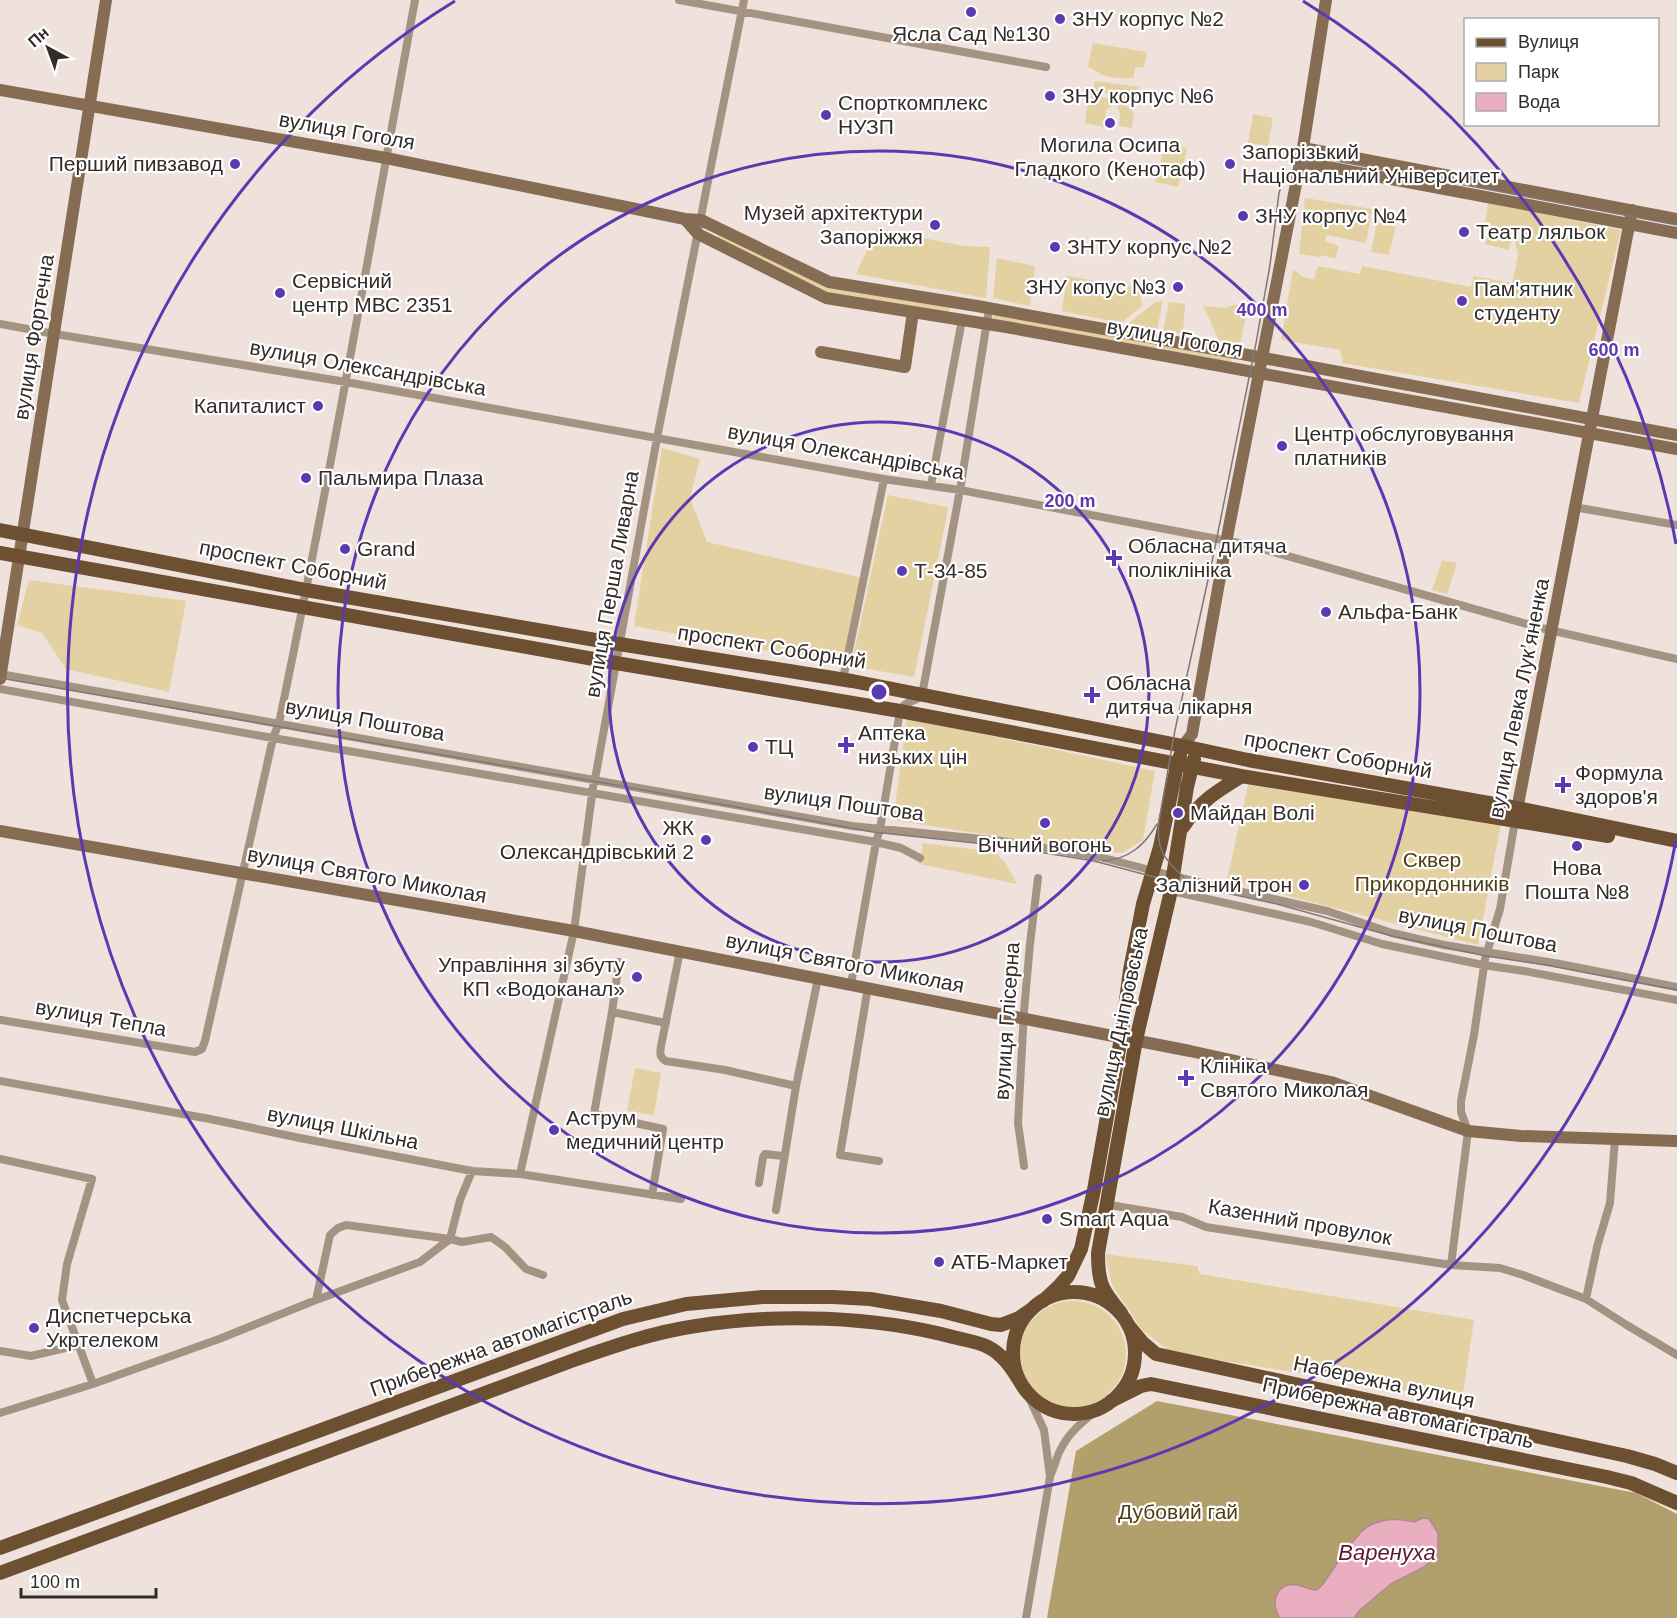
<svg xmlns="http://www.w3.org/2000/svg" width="1677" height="1618" font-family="Arial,sans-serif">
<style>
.green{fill:#e3d1a1}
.forest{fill:#b19f6c}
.water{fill:#e9afc0;stroke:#b28893;stroke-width:1.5}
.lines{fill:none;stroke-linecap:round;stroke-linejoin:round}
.street{stroke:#a49382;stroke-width:8}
.secondary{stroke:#856c53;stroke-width:12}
.primary{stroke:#6d5031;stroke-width:14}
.tram{stroke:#817875;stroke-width:1.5}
.ring{fill:none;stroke:#5d39b1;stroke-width:3}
.poi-dot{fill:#5d39b1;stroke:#fff;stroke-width:2}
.labels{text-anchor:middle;stroke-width:4.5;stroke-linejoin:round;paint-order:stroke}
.poi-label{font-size:21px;fill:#322c2a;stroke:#fff;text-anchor:start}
.street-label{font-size:21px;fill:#322c2a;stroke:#fff}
.park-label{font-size:21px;fill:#4d3f16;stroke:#fff}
.water-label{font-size:22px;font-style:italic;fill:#5a1732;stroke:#fff}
.centre{fill:#5d39b1;stroke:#fff;stroke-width:3}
.ring-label{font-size:18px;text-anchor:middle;font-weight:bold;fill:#5d39b1;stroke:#fff;stroke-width:4.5;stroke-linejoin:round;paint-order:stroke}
</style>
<rect width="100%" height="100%" fill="#efe2dc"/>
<path class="green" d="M 1093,43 L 1147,52 L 1144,67 L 1135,67 L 1134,78 C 1115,79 1103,78 1088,66 Z
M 1095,81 L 1139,87 L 1135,108 L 1120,96 L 1093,90 Z
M 1089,95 L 1113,99 L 1112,106 L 1106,110 L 1104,127 L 1085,123 Z
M 1117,99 L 1134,112 L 1132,128 L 1119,126 L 1120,113 L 1117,107 Z
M 1253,114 L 1273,118 L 1268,146 L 1248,143 Z
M 1165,144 L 1187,148 L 1178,187 L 1155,182 Z
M 1305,198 L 1372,209 L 1366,243 L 1327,235 L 1325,241 L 1339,246 L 1335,259 L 1321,255 L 1320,257 L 1299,254 Z
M 1488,203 L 1621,230 L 1579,403 L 1342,363 L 1343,359 L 1341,358 L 1341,350 L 1281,340 L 1293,269 L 1303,277 L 1314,279 L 1318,266 L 1360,274 L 1362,266 L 1471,287 L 1474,276 L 1512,283 L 1518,255 L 1513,231 L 1485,224 Z
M 1377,222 L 1396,227 L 1389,255 L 1371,252 Z
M 877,229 L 964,246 L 990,247 L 986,298 L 856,274 Z
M 1488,232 L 1512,238 L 1509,250 L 1485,244 Z
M 718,233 L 829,287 L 950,307 L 949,313 L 827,292 L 719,239 L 717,236 Z
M 997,258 L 1035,266 L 1030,306 L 993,298 Z
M 1067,276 L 1139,288 L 1142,306 L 1121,323 L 1062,311 Z
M 1163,301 L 1157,330 L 1128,324 L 1155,302 Z
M 1249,301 L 1240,345 L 1219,340 L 1203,306 L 1224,308 Z
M 1169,302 L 1185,304 L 1183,334 L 1163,330 Z
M 993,315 L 1232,355 L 1231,362 L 992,321 Z
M 662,448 L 700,459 L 690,498 L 707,542 L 863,578 L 846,665 L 634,626 Z
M 888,495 L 947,507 L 948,510 L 914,677 L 851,666 Z
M 1442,560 L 1457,563 L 1447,594 L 1432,590 Z
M 29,580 L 186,601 L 169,692 L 66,669 L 42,633 L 17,625 Z
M 907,718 L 1155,771 L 1143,840 L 1122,853 L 1083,850 L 893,820 Z
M 1248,785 L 1501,823 L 1478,945 L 1227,880 Z
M 923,843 L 995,852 L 1006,864 L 1017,884 L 919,864 Z
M 635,1068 L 661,1073 L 654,1115 L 627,1111 Z
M 1105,1254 L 1197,1266 L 1200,1274 L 1474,1320 L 1462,1400 L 1171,1352 L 1142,1330 L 1112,1285 Z
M1020 1354a53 53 0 1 1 106 0a53 53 0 1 1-106 0Z"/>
<path class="forest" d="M 1157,1401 L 1636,1493 L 1677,1514 L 1677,1618 L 1047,1618 L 1076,1451 Z"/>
<path class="water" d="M 1423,1518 L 1429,1519 L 1438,1533 L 1438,1554 L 1424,1567 L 1391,1584 L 1360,1610 L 1354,1618 L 1280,1618 C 1269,1603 1277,1581 1297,1585 C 1304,1586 1309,1590 1317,1590 L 1323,1584 C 1332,1571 1355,1534 1367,1527 C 1382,1518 1398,1518 1414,1522 Z"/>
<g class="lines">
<path class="street" d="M 679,0 L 1046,67
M 0,324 L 55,334 L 346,382 L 884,479 L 960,490 L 1249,545 L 1541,628 L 1677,659
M 931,485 L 962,320
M 1574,507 L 1677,525
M 0,674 L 852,826 L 1002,841 L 1100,857 L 1185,879 L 1327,911 L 1392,933 L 1444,945 L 1560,964 L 1677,987
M 843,679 L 884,479
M 0,689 L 273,738 L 876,842 L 901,848 L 920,858
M 1149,886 L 1311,922 L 1382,944 L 1483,965 L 1524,971 L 1677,1000
M 680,951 L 661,1046 C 660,1053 659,1057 666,1061 L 725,1070 L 796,1086
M 619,962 L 612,1012 L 594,1114 L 663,1129 L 652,1195
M 851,984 L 876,842 L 880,829 L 900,711 C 904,700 915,703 922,695 L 960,490 L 989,309
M 868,987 L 840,1155 L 879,1161
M 612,1012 L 666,1023
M 1,1020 L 195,1052 L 202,1049 L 205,1041 L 273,738 L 279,723 C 329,483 371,241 415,0
M 0,1081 L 210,1119 L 300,1138 L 472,1171 L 520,1174 L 681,1199
M 0,1159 L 92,1179 L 67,1264 L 62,1300 L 93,1384
M 1024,1166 L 1018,1123 L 1024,1011 L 1030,944 L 1038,878
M 472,1171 L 460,1200 L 450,1239 L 462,1242 L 491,1237 L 505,1247 L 526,1269 L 543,1275
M 520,1174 L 574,931 L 593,787 L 595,779 L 657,438 L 744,0
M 759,1183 L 763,1157 L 765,1154 L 783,1156
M 1104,1204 L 1182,1217 L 1206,1227 L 1451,1265 L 1500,1268 L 1523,1275 L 1586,1299 L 1625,1324 L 1677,1355
M 776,1210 L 796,1086 L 818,978
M 1451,1265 L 1468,1131 L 1461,1112 L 1461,1101 L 1474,1035 L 1485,959 L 1500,909 L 1515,821
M 1586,1299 L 1597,1247 L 1610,1203 L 1615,1139
M 0,1351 L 31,1356 L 78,1345
M 0,1413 L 93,1384 L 219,1339 L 316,1300 L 420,1262 L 450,1239 L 346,1225 L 338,1228 L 330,1235 L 316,1300
M 1051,1474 C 1055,1465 1057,1455 1062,1447 C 1070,1431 1085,1420 1099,1408
M 1026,1618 L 1050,1477 L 1044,1430 L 1026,1391"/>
<path class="secondary" d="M 0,90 L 386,158 L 685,219 L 701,220 L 829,282 L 977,306 L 1253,356 L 1677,435
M 1303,148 L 1677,219
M 1301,162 L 1677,233
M 685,219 L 698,234 L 826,298 L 1006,327 L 1677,449
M 821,352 L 905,367 L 913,312
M 0,679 L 106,0
M 1183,746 L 1192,734 L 1229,527 L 1303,148 L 1326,0
M 1516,815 L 1632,210
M 0,831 L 574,931 L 1190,1051 L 1331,1082 L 1468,1131 L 1521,1136 L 1677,1141"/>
<path class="primary" d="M 0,530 L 306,590 L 619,644 L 852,681 L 1183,746 L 1248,760 L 1517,808 L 1677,841
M 0,553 L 616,663 L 900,711 L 1241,776 L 1608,836
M 1183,827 C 1199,802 1217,791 1242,776
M1013 1353a61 61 0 1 1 122 0a61 61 0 1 1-122 0Z
M 1043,1301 L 1060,1285 L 1068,1276 L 1081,1249 L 1094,1190 L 1121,1038 L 1130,970 L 1143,904 L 1160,847 L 1175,775 L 1180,756
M 1121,1313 C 1102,1290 1098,1284 1098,1253 L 1136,1040 L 1170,895 L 1187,787 L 1194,759
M 1128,1325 L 1142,1342 L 1156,1354 L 1627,1456 L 1655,1464 L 1677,1473
M 1111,1401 L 1141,1386 L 1151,1384 L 1607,1477 L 1631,1483 L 1677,1503
M 0,1548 L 623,1319 L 686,1304 L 763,1297 L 833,1297 L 870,1299 L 941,1311 L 991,1324 L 1001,1325 L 1019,1318 L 1032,1309
M 0,1573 L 574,1360 C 614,1346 654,1332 696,1326 C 778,1313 874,1316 953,1337 C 964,1340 978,1342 988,1347 C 1002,1354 1011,1367 1019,1380"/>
<path class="tram" d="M 0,678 L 621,786 L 873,832 L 1003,846 L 1094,861 L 1162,879 L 1277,904 L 1392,936 L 1486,956 L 1546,965 L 1677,990
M 1103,861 C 1129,859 1144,846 1157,824
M 1190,883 C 1168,863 1155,853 1159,821 L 1175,730 L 1213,557 L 1256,343 L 1270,265 L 1279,193 L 1284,178 L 1296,167 L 1309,162 L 1326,159 L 1677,225"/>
</g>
<g class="ring">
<circle cx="879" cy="692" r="270"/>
<circle cx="879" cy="692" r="541"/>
<path d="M1676 840A811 811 0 1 1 455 1M1303 1A811 811 0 0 1 1676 544"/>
</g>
<g class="poi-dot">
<circle cx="971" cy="12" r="6"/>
<circle cx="1060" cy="19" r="6"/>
<circle cx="1050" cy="96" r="6"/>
<circle cx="826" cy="115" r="6"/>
<circle cx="1110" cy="123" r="6"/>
<circle cx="235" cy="164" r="6"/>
<circle cx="1230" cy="164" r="6"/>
<circle cx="1243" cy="216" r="6"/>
<circle cx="935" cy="225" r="6"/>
<circle cx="1464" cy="232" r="6"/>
<circle cx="1055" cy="247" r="6"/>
<circle cx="1178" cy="287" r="6"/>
<circle cx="280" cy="293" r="6"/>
<circle cx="1462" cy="301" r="6"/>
<circle cx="318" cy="406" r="6"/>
<circle cx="1282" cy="446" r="6"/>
<circle cx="306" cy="478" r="6"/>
<circle cx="345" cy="549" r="6"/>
<path d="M1111 549h6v6h6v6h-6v6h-6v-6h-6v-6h6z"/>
<circle cx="902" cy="571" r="6"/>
<circle cx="1326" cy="612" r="6"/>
<path d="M1089 686h6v6h6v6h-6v6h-6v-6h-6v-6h6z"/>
<path d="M843 736h6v6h6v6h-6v6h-6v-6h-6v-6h6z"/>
<circle cx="753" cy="747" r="6"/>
<path d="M1560 776h6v6h6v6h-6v6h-6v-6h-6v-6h6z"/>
<circle cx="1178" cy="813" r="6"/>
<circle cx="1045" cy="823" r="6"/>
<circle cx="706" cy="840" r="6"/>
<circle cx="1577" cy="846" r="6"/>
<circle cx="1304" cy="885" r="6"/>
<circle cx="637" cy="977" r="6"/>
<path d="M1183 1069h6v6h6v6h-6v6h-6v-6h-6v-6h6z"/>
<circle cx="554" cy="1130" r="6"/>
<circle cx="1047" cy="1219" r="6"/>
<circle cx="939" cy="1262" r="6"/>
<circle cx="34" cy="1328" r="6"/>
</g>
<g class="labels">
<g class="poi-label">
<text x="1072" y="26">ЗНУ корпус №2</text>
<text x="971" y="41" text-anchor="middle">Ясла Сад №130</text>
<text x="1062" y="103">ЗНУ корпус №6</text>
<text x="838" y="110">Спорткомплекс<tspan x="838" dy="24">НУЗП</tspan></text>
<text x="1110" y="152" text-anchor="middle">Могила Осипа<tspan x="1110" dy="24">Гладкого (Кенотаф)</tspan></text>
<text x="1242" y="159">Запорізький<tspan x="1242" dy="24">Національний Університет</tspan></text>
<text x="223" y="171" text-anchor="end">Перший пивзавод</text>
<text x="923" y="220" text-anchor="end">Музей архітектури<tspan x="923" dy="24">Запоріжжя</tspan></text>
<text x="1255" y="223">ЗНУ корпус №4</text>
<text x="1476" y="239">Театр ляльок</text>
<text x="1067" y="254">ЗНТУ корпус №2</text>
<text x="292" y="288">Сервісний<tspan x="292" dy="24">центр МВС 2351</tspan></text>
<text x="1166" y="294" text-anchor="end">ЗНУ копус №3</text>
<text x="1474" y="296">Пам'ятник<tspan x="1474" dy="24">студенту</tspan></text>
<text x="306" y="413" text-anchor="end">Капиталист</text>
<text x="1294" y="441">Центр обслуговування<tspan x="1294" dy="24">платників</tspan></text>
<text x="318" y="485">Пальмира Плаза</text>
<text x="1128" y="553">Обласна дитяча<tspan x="1128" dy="24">поліклініка</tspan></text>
<text x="357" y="556">Grand</text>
<text x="914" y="578">Т-34-85</text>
<text x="1338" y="619">Альфа-Банк</text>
<text x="1106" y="690">Обласна<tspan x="1106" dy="24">дитяча лікарня</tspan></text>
<text x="858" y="740">Аптека<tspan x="858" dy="24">низьких цін</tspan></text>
<text x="765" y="754">ТЦ</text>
<text x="1575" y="780">Формула<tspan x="1575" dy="24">здоров'я</tspan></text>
<text x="1190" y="820">Майдан Волі</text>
<text x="694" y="835" text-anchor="end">ЖК<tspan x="694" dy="24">Олександрівський 2</tspan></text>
<text x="1045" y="852" text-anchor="middle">Вічний вогонь</text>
<text x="1577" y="875" text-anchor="middle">Нова<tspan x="1577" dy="24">Пошта №8</tspan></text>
<text x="1292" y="892" text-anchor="end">Залізний трон</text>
<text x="625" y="972" text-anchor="end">Управлiння зi збуту<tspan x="625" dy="24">КП «Водоканал»</tspan></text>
<text x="1200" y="1073">Клініка<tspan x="1200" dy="24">Святого Миколая</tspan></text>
<text x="566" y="1125">Аструм<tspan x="566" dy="24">медичний центр</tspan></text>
<text x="1059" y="1226">Smart Aqua</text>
<text x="951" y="1269">АТБ-Маркет</text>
<text x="46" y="1323">Диспетчерська<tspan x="46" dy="24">Укртелеком</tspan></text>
</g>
<g class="street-label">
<text transform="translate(347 131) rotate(10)" y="7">вулиця Гоголя</text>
<text transform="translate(34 337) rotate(-81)" y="7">вулиця Фортечна</text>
<text transform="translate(1175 338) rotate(10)" y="7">вулиця Гоголя</text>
<text transform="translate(368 368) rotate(10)" y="7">вулиця Олександрівська</text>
<text transform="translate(846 452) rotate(10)" y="7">вулиця Олександрівська</text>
<text transform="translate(293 565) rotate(11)" y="7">проспект Соборний</text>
<text transform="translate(612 584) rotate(-80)" y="7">вулиця Перша Ливарна</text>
<text transform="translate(772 647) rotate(9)" y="7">проспект Соборний</text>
<text transform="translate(1519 698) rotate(-79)" y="7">вулиця Левка Лукʼяненка</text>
<text transform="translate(365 720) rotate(10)" y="7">вулиця Поштова</text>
<text transform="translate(1338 755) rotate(10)" y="7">проспект Соборний</text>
<text transform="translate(844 803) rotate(8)" y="7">вулиця Поштова</text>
<text transform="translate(367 875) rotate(10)" y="7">вулиця Святого Миколая</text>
<text transform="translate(1478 930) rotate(11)" y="7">вулиця Поштова</text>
<text transform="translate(845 963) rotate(11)" y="7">вулиця Святого Миколая</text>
<text transform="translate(101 1018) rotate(10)" y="7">вулиця Тепла</text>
<text transform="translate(1007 1021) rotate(-86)" y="7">вулиця Глісерна</text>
<text transform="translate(1121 1022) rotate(-78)" y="7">вулиця Дніпровська</text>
<text transform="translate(343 1128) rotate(11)" y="7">вулиця Шкільна</text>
<text transform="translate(1300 1222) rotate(10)" y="7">Казенний провулок</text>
<text transform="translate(501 1343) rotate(-20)" y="7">Прибережна автомагістраль</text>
<text transform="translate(1384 1382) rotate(12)" y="7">Набережна вулиця</text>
<text transform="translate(1398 1413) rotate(12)" y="7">Прибережна автомагістраль</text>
</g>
<g class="park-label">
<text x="1432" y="867">Сквер<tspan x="1432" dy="24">Прикордонників</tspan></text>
<text x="1178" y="1519">Дубовий гай</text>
</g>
<g class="water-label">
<text x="1387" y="1560">Варенуха</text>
</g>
</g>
<circle cx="879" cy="692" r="9" class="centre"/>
<g class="ring-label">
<text x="1262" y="316">400 m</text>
<text x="1614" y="356">600 m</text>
<text x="1070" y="507">200 m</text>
</g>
<rect x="1464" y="18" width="195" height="108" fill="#ffffff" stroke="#adabaa" stroke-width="1.5"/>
<rect x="1476" y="38" width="30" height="9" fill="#6d5031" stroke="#adabaa" stroke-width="1.5"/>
<text x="1518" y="48" font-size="18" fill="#322c2a">Вулиця</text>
<rect x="1476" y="63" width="30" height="18" fill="#e3d1a1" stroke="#adabaa" stroke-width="1.5"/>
<text x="1518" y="78" font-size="18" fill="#322c2a">Парк</text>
<rect x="1476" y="93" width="30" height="18" fill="#e9afc0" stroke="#adabaa" stroke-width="1.5"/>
<text x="1518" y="108" font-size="18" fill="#322c2a">Вода</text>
<g transform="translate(48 48) rotate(319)" stroke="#ffffff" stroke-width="4.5" paint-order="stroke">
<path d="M0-4.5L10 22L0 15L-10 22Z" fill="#322c2a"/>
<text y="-9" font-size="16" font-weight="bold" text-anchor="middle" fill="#322c2a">Пн</text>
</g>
<path d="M21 1588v9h135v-9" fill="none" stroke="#322c2a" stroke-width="3"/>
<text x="30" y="1588" font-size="18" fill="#322c2a" stroke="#ffffff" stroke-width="4.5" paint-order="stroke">100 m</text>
</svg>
